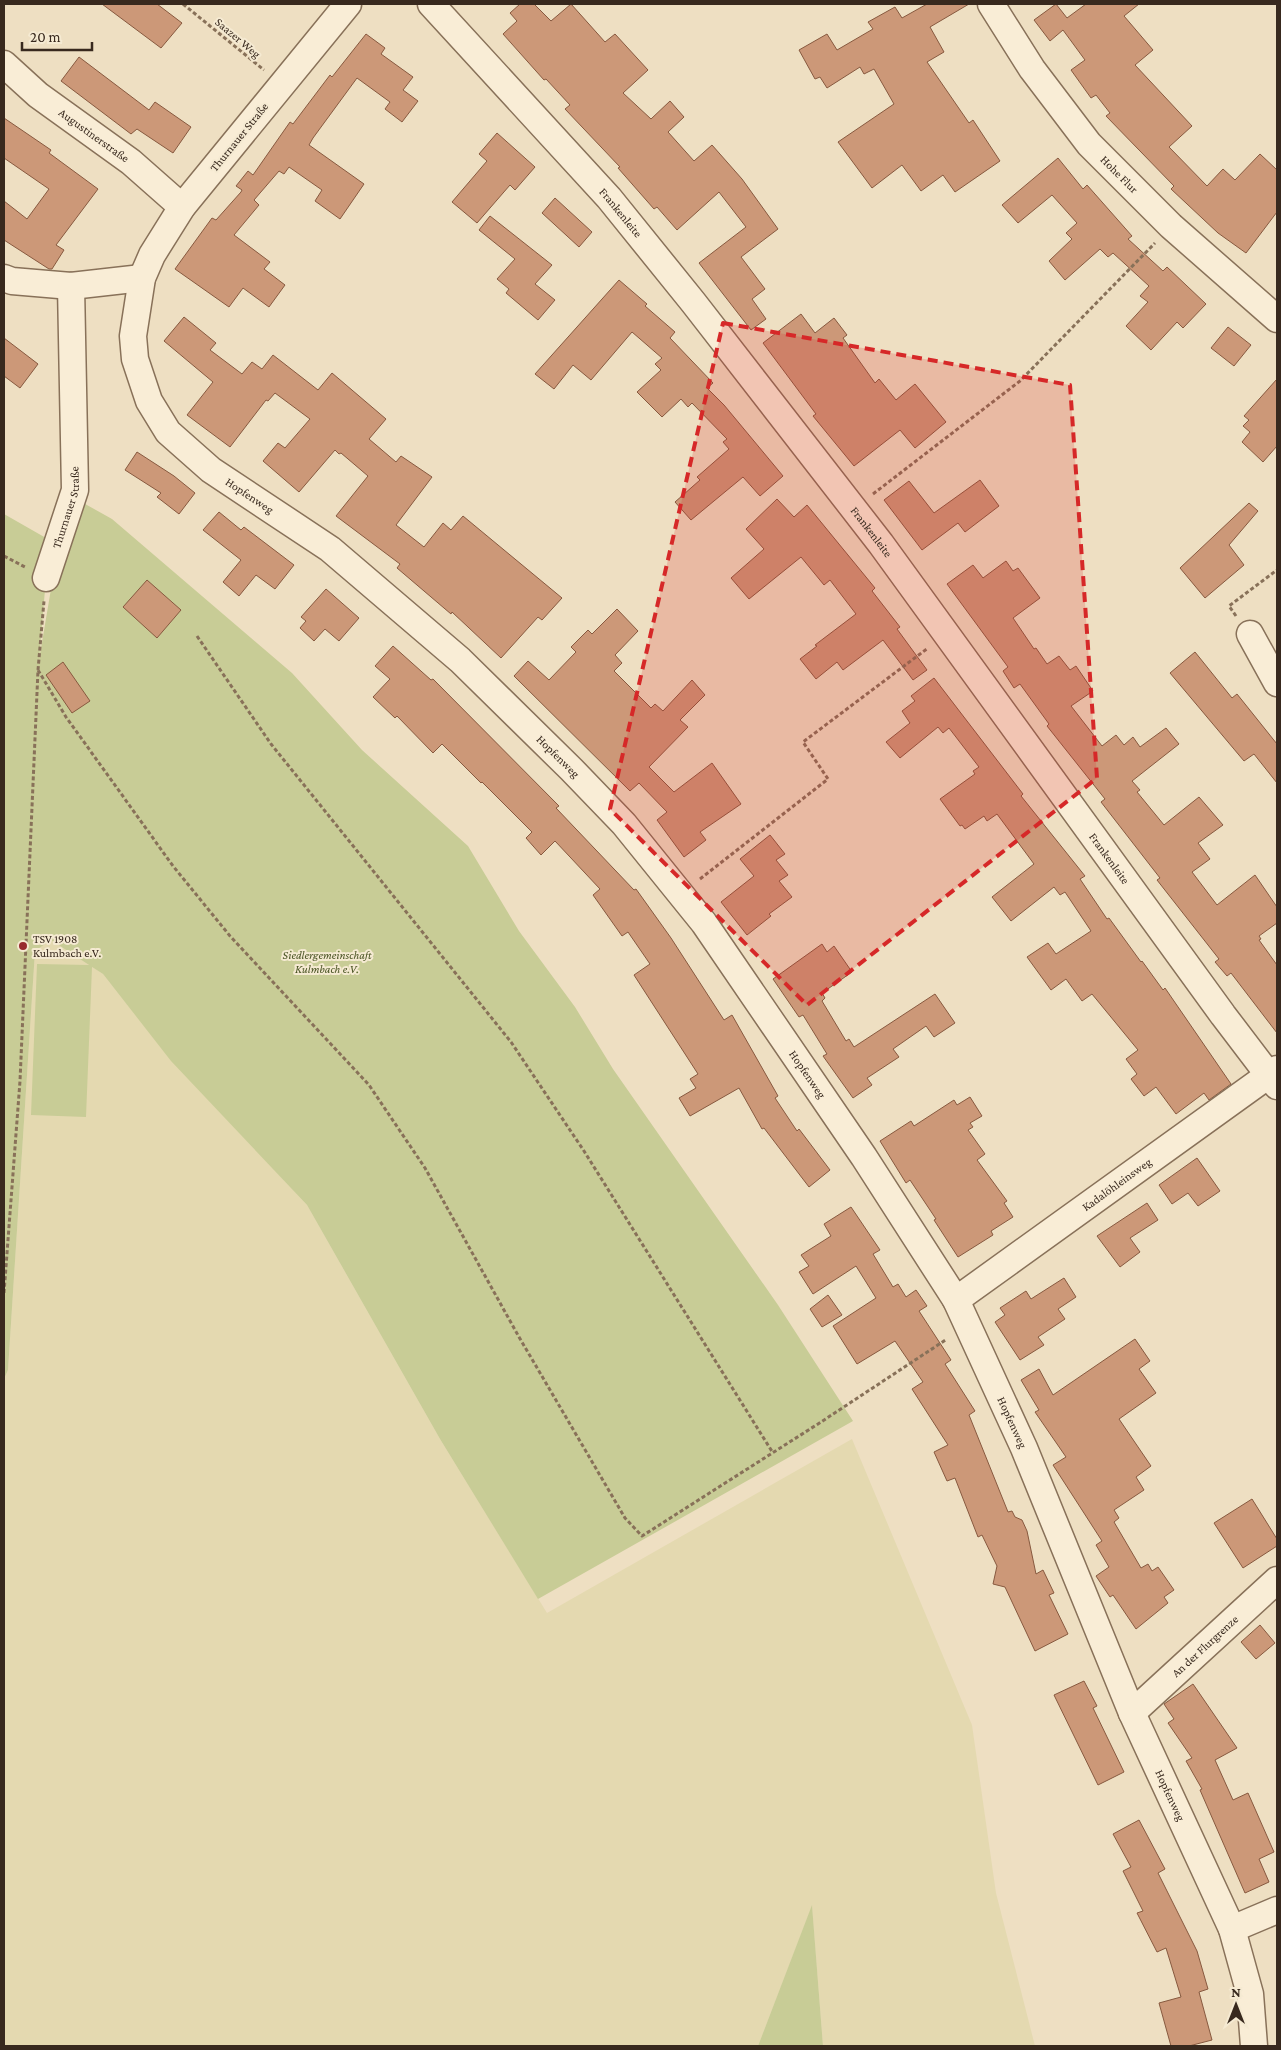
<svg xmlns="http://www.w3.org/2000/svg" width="1281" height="2050" font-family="'Crimson Pro',serif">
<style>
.farmland{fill:#e4d9b0}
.green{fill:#c8cc96}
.building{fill:#cc9878;stroke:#87593f}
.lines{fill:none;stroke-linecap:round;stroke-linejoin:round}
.street-casing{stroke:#887159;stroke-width:29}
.path{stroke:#887159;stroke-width:3;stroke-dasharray:4 2.5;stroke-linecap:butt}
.street{stroke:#f9edd6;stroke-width:26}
.marked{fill:#d62828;fill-opacity:0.2;stroke:#d62828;stroke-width:4;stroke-dasharray:10 6;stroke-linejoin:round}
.poi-dot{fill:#972a2e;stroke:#f5ead2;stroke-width:2}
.labels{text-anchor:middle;stroke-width:4;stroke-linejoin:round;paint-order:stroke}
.street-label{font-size:12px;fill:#38291e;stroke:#f5ead2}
.poi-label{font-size:12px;fill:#38291e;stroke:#f5ead2;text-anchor:start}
.park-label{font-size:12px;font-style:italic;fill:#4a5424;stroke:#f5ead2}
</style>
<rect width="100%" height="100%" fill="#eedfc2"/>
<path class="farmland" d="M 51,940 L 103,974 L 170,1059 L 307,1205 L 440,1439 L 547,1613 L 852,1439 L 972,1725 L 996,1893 L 1035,2046 L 823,2046 L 812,1906 L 758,2046 L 4,2046 L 4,1379 L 8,1370 L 35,951 Z"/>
<path class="green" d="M 78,500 L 112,519 L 292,673 L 362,750 L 468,846 L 519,931 L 575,1007 L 613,1069 L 778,1305 L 853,1421 L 538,1599 L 440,1439 L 307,1205 L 171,1061 L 103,974 L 92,967 L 86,1117 L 31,1115 L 37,964 L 89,965 L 51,940 L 35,951 L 8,1370 L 4,1379 L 4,514 L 46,538 L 46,578 L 39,660 L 52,583 Z
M 812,1905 L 823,2046 L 758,2046 Z"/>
<path class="building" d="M 102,4 L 157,4 L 182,23 L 161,48 Z
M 520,4 L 534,4 L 551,21 L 571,4 L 605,42 L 615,34 L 648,70 L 623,93 L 651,119 L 670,101 L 684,117 L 668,132 L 694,161 L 712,145 L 742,179 L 778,229 L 741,257 L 765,289 L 752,299 L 766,319 L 751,330 L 699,263 L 746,227 L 719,192 L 677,230 L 657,207 L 654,209 L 618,168 L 620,167 L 565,109 L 570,105 L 546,79 L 544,80 L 503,34 L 517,21 L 510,13 Z
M 927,4 L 969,4 L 930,27 L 944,52 L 927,62 L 969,123 L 973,120 L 1000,161 L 955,192 L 943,175 L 921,191 L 902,165 L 872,188 L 838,142 L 894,104 L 874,69 L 864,74 L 860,67 L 827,88 L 820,77 L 815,79 L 799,50 L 827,34 L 837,50 L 873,29 L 868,22 L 895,7 L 902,18 Z
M 1056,4 L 1067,18 L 1086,4 L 1139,4 L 1124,16 L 1153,50 L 1135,65 L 1192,126 L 1169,147 L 1207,186 L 1223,169 L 1235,180 L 1260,154 L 1277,170 L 1277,212 L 1246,253 L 1218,233 L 1171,189 L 1174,186 L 1106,116 L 1110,113 L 1096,95 L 1091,98 L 1071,70 L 1085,60 L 1063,30 L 1050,41 L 1034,20 Z
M 366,34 L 385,48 L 381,54 L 413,77 L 403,90 L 418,101 L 402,122 L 385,109 L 390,102 L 357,78 L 313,138 L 309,145 L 364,184 L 340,219 L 315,201 L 322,190 L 289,167 L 284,174 L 279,171 L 254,200 L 259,205 L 234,235 L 270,262 L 264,269 L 285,285 L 269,307 L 243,288 L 229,307 L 175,269 L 212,218 L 216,220 L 241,192 L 242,190 L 236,186 L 248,171 L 253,175 L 290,122 L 293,124 L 330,75 L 332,77 Z
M 79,57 L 149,110 L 155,102 L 191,127 L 173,153 L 137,129 L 131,134 L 61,81 Z
M 4,118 L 51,150 L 49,153 L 98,189 L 56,245 L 64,250 L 52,269 L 49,269 L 4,240 L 4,201 L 27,219 L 49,189 L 4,158 Z
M 497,133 L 535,167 L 515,190 L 510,185 L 477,223 L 452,202 L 487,161 L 479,154 Z
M 1058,158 L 1083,189 L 1087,185 L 1132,236 L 1128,239 L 1163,271 L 1167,267 L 1206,304 L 1183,328 L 1177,322 L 1151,350 L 1126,326 L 1148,302 L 1140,296 L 1149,286 L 1113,253 L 1108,257 L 1100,249 L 1065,280 L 1049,261 L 1072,239 L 1066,233 L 1077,223 L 1052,195 L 1018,223 L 1002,205 Z
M 555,198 L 592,232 L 579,247 L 542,213 Z
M 490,216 L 552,265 L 535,284 L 555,300 L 538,320 L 506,293 L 509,289 L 497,279 L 515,259 L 479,230 Z
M 619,280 L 647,304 L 645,306 L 675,332 L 670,338 L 713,383 L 707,388 L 724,405 L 783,476 L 760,496 L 743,477 L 691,520 L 675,502 L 700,480 L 697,477 L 729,449 L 723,442 L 727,439 L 692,403 L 688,407 L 681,399 L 662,417 L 637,392 L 661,370 L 655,364 L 662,358 L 632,332 L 591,380 L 573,365 L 554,389 L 535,374 Z
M 801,314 L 815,333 L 834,318 L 847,335 L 843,338 L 875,383 L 879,379 L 896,400 L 915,384 L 946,422 L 915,448 L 900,430 L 854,466 L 813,416 L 816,414 L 763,343 Z
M 184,317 L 216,343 L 210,350 L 242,374 L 252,362 L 262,369 L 273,355 L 318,390 L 332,373 L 386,419 L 369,439 L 396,462 L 401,456 L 432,477 L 396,525 L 424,547 L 443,523 L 451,530 L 463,516 L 562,598 L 542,620 L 538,617 L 501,658 L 452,612 L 451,614 L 397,568 L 400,564 L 336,516 L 368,476 L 341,453 L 339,454 L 335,450 L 299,492 L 263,461 L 278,443 L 285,448 L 310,419 L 275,393 L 268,401 L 266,400 L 230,447 L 187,415 L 213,382 L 164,341 Z
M 1228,327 L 1251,345 L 1234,366 L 1211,348 Z
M 4,338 L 38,364 L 20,388 L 4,376 Z
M 1277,379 L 1277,446 L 1263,462 L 1242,442 L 1250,432 L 1243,426 L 1249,420 L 1244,416 Z
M 137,452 L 174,476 L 195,493 L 179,514 L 157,497 L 161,493 L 125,470 Z
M 980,480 L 999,506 L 965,532 L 958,523 L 922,550 L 884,500 L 909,481 L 934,513 Z
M 777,499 L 794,517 L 807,505 L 875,588 L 872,591 L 900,627 L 897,629 L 927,670 L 913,680 L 883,640 L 843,670 L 837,662 L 816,679 L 800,659 L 817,646 L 815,645 L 856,614 L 830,580 L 824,585 L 801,557 L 749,599 L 731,578 L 764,549 L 746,529 Z
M 1249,503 L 1258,511 L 1229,545 L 1244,565 L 1205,598 L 1180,568 Z
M 219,512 L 241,530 L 244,527 L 294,565 L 275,589 L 256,575 L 239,596 L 223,582 L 241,560 L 203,530 Z
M 1006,561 L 1013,571 L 1018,568 L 1040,598 L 1013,618 L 1034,649 L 1036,648 L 1047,664 L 1059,656 L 1070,670 L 1076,666 L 1093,691 L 1071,706 L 1102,746 L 1116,735 L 1124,745 L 1133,737 L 1140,747 L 1166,728 L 1179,744 L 1132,781 L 1140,790 L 1137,792 L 1164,825 L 1199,797 L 1223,825 L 1198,843 L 1210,859 L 1192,872 L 1217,905 L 1255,875 L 1277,907 L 1277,923 L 1259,936 L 1261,939 L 1259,940 L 1277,965 L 1277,1033 L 1231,973 L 1227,976 L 1215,962 L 1219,959 L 1157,880 L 1160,878 L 1101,802 L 1105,799 L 1047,726 L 1049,724 L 1020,684 L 1014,688 L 1003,671 L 1008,667 L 947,584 L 973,565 L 983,578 Z
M 147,580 L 181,610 L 157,638 L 123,607 Z
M 326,589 L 359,618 L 339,641 L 325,629 L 314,641 L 300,628 L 306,621 L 301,617 Z
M 617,609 L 638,631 L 615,655 L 622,663 L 614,671 L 651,708 L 655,704 L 663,711 L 692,680 L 705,695 L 680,720 L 688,727 L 649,767 L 674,792 L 712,763 L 741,804 L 700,832 L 706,840 L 684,857 L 657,820 L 667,812 L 639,783 L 630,791 L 514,676 L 528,661 L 549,680 L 576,652 L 571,647 L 588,630 L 592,634 Z
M 393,646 L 431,680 L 433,679 L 559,806 L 556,808 L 634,890 L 636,889 L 671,938 L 724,1020 L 732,1015 L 778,1096 L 775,1098 L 797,1131 L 799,1129 L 830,1170 L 809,1187 L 764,1128 L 762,1129 L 739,1088 L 690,1116 L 679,1098 L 696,1088 L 690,1079 L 698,1074 L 634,975 L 650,964 L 628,932 L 622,936 L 593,895 L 600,889 L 555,841 L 541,855 L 526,838 L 532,832 L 482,782 L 481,783 L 442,744 L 433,753 L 397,716 L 395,718 L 373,697 L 390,679 L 375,666 Z
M 1195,652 L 1232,698 L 1237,694 L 1277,744 L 1277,783 L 1254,754 L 1244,761 L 1170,673 Z
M 63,662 L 90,701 L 72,713 L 46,675 Z
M 934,678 L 1023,794 L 1021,796 L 1085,876 L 1080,879 L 1107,919 L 1109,918 L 1141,962 L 1142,961 L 1163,990 L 1165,988 L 1231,1084 L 1209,1100 L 1204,1093 L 1176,1114 L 1156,1087 L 1144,1096 L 1131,1079 L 1137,1074 L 1126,1059 L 1138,1050 L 1092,994 L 1082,1001 L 1066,979 L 1051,990 L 1027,957 L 1048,943 L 1056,954 L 1091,931 L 1065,892 L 1060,895 L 1054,887 L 1011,921 L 992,897 L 1034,864 L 997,814 L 987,821 L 984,816 L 965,829 L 962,825 L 960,826 L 940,799 L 975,774 L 973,771 L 979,767 L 949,728 L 943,733 L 938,727 L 900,758 L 886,742 L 910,723 L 902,711 L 915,701 L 911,696 Z
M 770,835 L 785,854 L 776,860 L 788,875 L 779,881 L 792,897 L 769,914 L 771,916 L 747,935 L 721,902 L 754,876 L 740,859 Z
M 822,944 L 827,952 L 834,946 L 852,972 L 822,993 L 825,998 L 822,1001 L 846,1041 L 849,1039 L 854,1047 L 935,994 L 955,1023 L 934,1037 L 926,1026 L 893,1049 L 899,1057 L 867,1078 L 872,1085 L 853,1098 L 823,1056 L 827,1054 L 803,1015 L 799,1017 L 773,979 Z
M 970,1097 L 982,1116 L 970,1123 L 973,1127 L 968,1130 L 985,1154 L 977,1160 L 1007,1201 L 1004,1203 L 1013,1217 L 991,1231 L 993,1235 L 958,1257 L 934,1220 L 936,1219 L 910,1180 L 906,1183 L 880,1141 L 911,1121 L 914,1126 L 954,1100 L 957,1105 Z
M 1197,1158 L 1220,1191 L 1198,1206 L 1188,1193 L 1172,1204 L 1159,1185 Z
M 1147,1203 L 1158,1220 L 1130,1238 L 1140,1252 L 1120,1267 L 1097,1236 Z
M 851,1207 L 880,1250 L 873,1254 L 893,1287 L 898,1284 L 906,1297 L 916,1290 L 927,1306 L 919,1311 L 951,1360 L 945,1364 L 975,1411 L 969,1415 L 1008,1512 L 1012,1511 L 1015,1517 L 1022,1520 L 1027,1531 L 1036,1574 L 1043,1570 L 1054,1593 L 1049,1595 L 1068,1634 L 1035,1651 L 1005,1587 L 993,1584 L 997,1566 L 982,1535 L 978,1537 L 955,1478 L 947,1481 L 934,1452 L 948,1445 L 912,1389 L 923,1382 L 895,1341 L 857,1364 L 833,1326 L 876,1298 L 856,1266 L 813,1294 L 799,1272 L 809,1266 L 801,1255 L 831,1236 L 824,1224 Z
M 1064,1278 L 1076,1297 L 1058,1309 L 1065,1319 L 1038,1337 L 1044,1345 L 1020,1360 L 995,1322 L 1005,1315 L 1000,1308 L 1026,1291 L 1031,1299 Z
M 828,1295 L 842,1315 L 822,1327 L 810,1309 Z
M 1135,1339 L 1150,1361 L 1139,1369 L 1156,1393 L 1119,1419 L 1151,1466 L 1136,1477 L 1144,1490 L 1114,1510 L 1119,1518 L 1114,1522 L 1141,1568 L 1148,1564 L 1152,1571 L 1158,1567 L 1174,1590 L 1164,1597 L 1168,1603 L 1136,1629 L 1113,1595 L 1110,1597 L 1096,1576 L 1109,1567 L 1096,1545 L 1102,1541 L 1053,1465 L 1066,1457 L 1035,1412 L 1039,1410 L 1021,1380 L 1039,1369 L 1053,1395 Z
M 1252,1499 L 1277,1539 L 1277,1546 L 1243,1568 L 1214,1523 Z
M 1260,1625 L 1275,1643 L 1256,1659 L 1241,1642 Z
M 1084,1681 L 1097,1706 L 1093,1708 L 1124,1772 L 1098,1785 L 1054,1695 Z
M 1193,1684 L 1237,1748 L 1215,1760 L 1233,1800 L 1248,1793 L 1274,1852 L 1259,1859 L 1269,1882 L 1245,1893 L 1200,1790 L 1202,1789 L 1186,1761 L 1192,1758 L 1168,1723 L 1174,1719 L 1164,1704 Z
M 1139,1820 L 1165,1869 L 1158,1873 L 1197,1951 L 1208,1989 L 1199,1992 L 1212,2040 L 1189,2046 L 1171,2046 L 1159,2003 L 1181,1997 L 1166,1948 L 1157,1952 L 1137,1913 L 1143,1911 L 1123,1871 L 1131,1867 L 1113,1834 Z"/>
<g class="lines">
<g class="street-casing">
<g id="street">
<path id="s1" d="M 348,4 L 182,207 L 152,255 L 142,278 L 133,336 L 135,359 L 149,401 L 168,432 L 211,470 L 330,549 L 460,660 L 571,769 L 624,824 L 704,923 L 864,1157 L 956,1300 L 1024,1448 L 1132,1713 L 1232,1929 L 1250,1994 L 1254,2046"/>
<path id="s2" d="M 431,4 L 609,198 L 693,302 L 881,544 L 1223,1015 L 1277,1086"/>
<path id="s3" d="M 991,4 L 1032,69 L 1089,144 L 1171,226 L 1277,319"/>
<path id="s4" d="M 4,64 L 38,95 L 131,162 L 182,207"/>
<path d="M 4,278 L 12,281 L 71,286 L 142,278"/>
<path id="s5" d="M 46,578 L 75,490 L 71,286"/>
<path d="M 1250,634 L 1277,683"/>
<path id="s6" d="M 956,1300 L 1277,1069"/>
<path id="s7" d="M 1132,1713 L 1277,1580"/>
<path d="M 1232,1929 L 1277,1910"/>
</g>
</g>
<path class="path" d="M 183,4 L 264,70
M 873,494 L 1020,381 L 1155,243
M 4,556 L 25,567
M 1236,616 L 1229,606 L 1277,570
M 197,636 L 271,744 L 511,1042 L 584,1151 L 773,1453
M 38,670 L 66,717 L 173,866 L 230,936 L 369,1085 L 425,1168 L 519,1337 L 625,1518 L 642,1536 L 821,1422 L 947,1339
M 700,879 L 828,779 L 803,742 L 928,648
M 4,1293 L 20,1081 L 38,670 L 44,601"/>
<use href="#street" class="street"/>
</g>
<path class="marked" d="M 723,323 L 1070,385 L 1097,778 L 807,1005 L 610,809 Z"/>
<circle class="poi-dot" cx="23" cy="946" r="5"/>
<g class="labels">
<g class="street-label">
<text transform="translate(238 38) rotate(40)" y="4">Saazer Weg</text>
<text dy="4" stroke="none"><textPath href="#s4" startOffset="115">Augustinerstraße</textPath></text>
<text transform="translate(239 137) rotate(-51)" y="4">Thurnauer Straße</text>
<text dy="4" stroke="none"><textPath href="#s3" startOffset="214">Hohe Flur</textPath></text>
<text dy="4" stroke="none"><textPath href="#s2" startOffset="282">Frankenleite</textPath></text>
<text dy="4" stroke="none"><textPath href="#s1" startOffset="610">Hopfenweg</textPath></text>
<text dy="4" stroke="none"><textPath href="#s5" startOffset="74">Thurnauer Straße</textPath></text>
<text dy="4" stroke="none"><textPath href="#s2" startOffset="688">Frankenleite</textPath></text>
<text dy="4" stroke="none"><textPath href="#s1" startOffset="1015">Hopfenweg</textPath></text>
<text dy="4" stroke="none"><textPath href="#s2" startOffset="1092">Frankenleite</textPath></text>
<text dy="4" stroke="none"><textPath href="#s1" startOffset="1420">Hopfenweg</textPath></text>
<text dy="4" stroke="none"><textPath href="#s6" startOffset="198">Kadalöhleinsweg</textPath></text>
<text dy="4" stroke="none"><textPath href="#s1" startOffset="1825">Hopfenweg</textPath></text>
<text dy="4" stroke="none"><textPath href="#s7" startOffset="99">An der Flurgrenze</textPath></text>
<text dy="4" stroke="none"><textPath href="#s1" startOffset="2230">Hopfenweg</textPath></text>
</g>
<g class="poi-label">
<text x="33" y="943">TSV 1908<tspan x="33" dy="14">Kulmbach e.V.</tspan></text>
</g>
<g class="park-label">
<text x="327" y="959">Siedlergemeinschaft<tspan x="327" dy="14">Kulmbach e.V.</tspan></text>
</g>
</g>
<rect width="1281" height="2050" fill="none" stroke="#38291e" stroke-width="10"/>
<g transform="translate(1236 2005)" stroke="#f5ead2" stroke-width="4" paint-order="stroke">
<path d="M0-4L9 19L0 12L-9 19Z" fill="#38291e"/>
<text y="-8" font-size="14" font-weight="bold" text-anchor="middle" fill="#38291e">N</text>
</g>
<path d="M22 42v8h70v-8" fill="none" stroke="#38291e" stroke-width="2.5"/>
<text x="30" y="42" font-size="15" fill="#38291e" stroke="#f5ead2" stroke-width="4" paint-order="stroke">20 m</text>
</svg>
